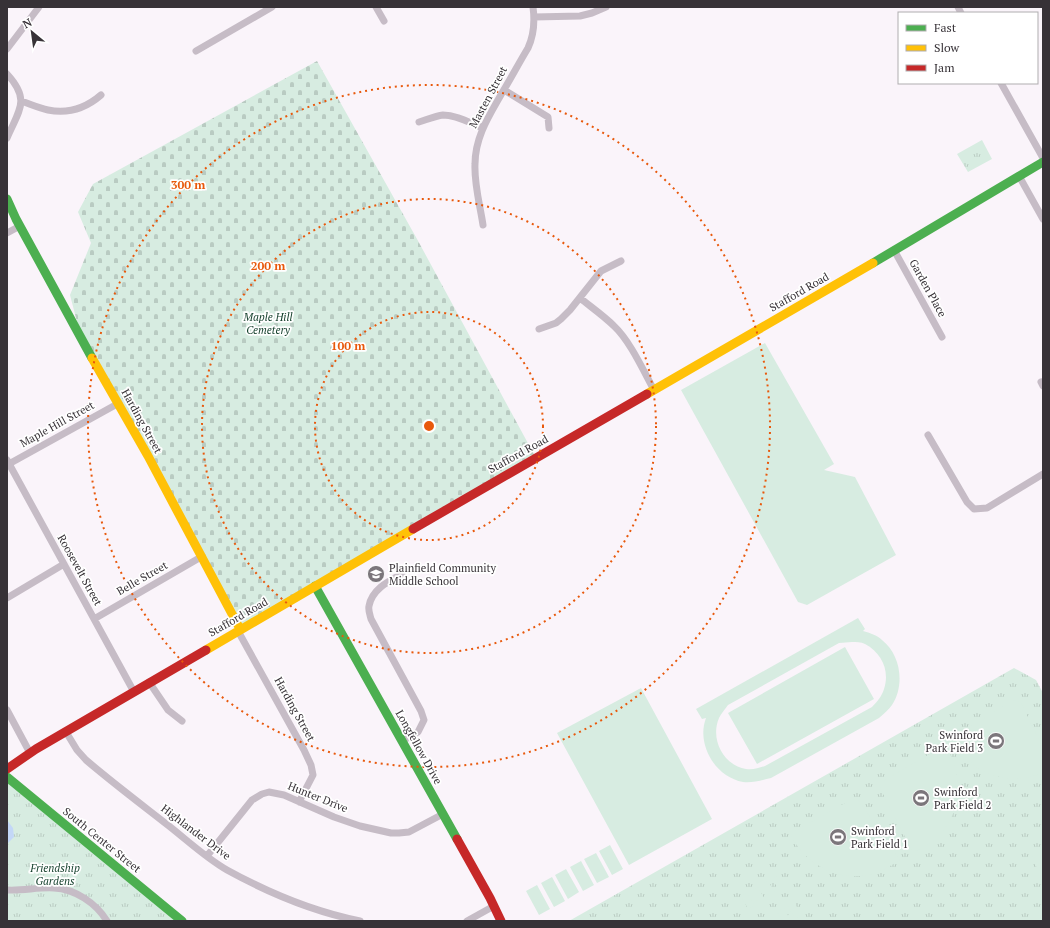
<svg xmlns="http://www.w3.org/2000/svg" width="1050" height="928" font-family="'PT Serif',serif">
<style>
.cemetery{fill:url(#cemetery-stones)}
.park{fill:url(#park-tufts)}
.pitch{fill:#d7ece1;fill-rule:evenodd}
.water{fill:#c3d7f7}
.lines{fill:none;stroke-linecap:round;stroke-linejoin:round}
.street{stroke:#c6bcc6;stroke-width:7}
.fast{stroke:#4caf50;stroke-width:9}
.slow{stroke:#ffc107;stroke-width:9}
.jam{stroke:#c62828;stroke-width:9}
.ring{fill:none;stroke:#e8590c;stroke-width:2;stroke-dasharray:2 4}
.labels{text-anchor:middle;stroke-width:3.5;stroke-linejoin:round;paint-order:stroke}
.street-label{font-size:11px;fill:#373237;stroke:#fff}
.park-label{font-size:11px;font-style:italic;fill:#133f2b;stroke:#fff}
.poi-label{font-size:11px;fill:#373237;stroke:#fff;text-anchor:start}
.centre{fill:#e8590c;stroke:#fff;stroke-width:2}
.ring-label{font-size:12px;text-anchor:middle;font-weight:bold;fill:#e8590c;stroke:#fff;stroke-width:3.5;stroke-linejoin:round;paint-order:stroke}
</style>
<defs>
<pattern id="cemetery-stones" width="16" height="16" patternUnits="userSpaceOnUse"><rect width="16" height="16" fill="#d7ece1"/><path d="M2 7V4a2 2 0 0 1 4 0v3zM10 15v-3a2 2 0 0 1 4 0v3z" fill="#b9cbc2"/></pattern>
<pattern id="park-tufts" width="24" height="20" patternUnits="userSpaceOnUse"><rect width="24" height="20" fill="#d7ece1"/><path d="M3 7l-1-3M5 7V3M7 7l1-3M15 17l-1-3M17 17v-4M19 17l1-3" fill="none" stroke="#b9cbc2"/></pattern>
</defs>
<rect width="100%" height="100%" fill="#faf4fa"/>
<path class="cemetery" d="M 317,61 L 417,239 L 536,458 L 240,629 L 82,341 L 70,295 L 91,243 L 78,212 L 93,184 Z"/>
<path class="park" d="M 982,140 L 992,159 L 968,172 L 957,154 Z
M 1014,668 L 1036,680 L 1043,693 L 1043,921 L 569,921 Z
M 7,777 L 189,921 L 7,921 Z"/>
<path class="pitch" d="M 765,343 L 834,464 L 824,470 L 855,477 L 896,555 L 807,605 L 798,602 L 681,390 Z
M 858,618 L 865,629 L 863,631 C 870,633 877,635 882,640 C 901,655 905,685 892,705 C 889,709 884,714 879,718 L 771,778 C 762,780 753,783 743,782 C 715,777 696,744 706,718 L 702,719 L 696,709 ZM 852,642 C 856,642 861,642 865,644 C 882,653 890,671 884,689 C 882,696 877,702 872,707 L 765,766 C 759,768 753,770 746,769 C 723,765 710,739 719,718 C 721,714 725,709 728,705 L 839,643 Z
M 845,647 L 874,699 L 757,764 L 728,713 Z
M 641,688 L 712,819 L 629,865 L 557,733 Z
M 1014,700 L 1021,703 L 1043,748 L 1043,773 C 1006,787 970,774 952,738 Z
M 945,745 C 966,777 962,820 930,843 C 925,847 919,849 913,852 L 880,788 L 883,781 Z
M 852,799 L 858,800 L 900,860 C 893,864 886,869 878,872 C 842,885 807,867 790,834 Z
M 610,845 L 623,869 L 612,875 L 599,851 Z
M 1043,846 L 1043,880 L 1032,858 L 1035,850 Z
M 596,853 L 609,877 L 597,883 L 584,859 Z
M 581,861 L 594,885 L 583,891 L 570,867 Z
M 566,869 L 579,892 L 568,899 L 555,875 Z
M 779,875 L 786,889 L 780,892 L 772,878 Z
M 552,877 L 565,901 L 554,907 L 541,883 Z
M 768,881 L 776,894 L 770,898 L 762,884 Z
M 537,885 L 550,909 L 539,915 L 526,891 Z
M 758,887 L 765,900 L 759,904 L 751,890 Z
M 747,893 L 755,906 L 748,909 L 741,896 Z
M 794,902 L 802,916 L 795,919 L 788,906 Z
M 784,908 L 791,921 L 783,921 L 777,912 Z"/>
<path class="water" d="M 7,820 L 13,828 L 14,837 L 7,844 Z"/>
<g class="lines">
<path class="street" d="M 376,7 L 384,21
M 958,7 L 961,13
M 534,17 L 580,16 L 592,13 L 606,7
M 7,49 L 39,7
M 196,51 L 272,7
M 7,74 C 31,100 19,110 7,138
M 1001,83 L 1043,158
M 504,90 L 548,117 L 549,128
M 21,101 C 30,104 39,108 48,110 C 68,114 86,108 101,95
M 419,122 C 426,120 435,116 443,115 C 457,115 470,123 483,128
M 1019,176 L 1043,219
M 483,225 C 480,205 474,184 475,164 C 475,137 489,116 502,93 C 511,78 519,63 528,48 C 534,35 535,22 533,7
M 7,233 L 20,226
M 894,250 L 942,337
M 580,298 C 591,307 604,316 614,326 C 630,341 643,370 654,390
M 539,329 L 556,323 L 561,319 L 570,310 L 601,271 L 621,261
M 1041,382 L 1043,386
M 928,435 L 967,502 L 974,509 L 987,508 L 1043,474
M 7,460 L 134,692
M 7,465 L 119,403
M 7,598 L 64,564
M 94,619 L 201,557
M 238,631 L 304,750 L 311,765 L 313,775 L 299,802
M 149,682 L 168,710 L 182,721
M 7,710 L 30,753
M 66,732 L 77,750 L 86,760 C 113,783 141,804 169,826 C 188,841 206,858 227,870 C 267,892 315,912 360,921
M 402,741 L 418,732 L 424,720 L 421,711 L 371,619 C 370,615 368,610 369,606 C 372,589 389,581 402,574
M 207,856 L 252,800 L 262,794 L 269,792 L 284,795 L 334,817 L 360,826 L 391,833 L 399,833 L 409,832 L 443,814
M 7,890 C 23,891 38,887 54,888 C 75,889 96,903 107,921
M 467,921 L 494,906"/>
<path class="fast" d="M 7,199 L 16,219 L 92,358
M 873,263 L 1043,162
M 315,586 L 457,839
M 7,777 L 182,921"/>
<path class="slow" d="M 92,358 L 148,456 L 240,629
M 647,394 L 873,263
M 206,650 L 413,529"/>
<path class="jam" d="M 413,529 L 647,394
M 7,769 L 36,749 L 206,650
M 457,839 L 490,898 L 501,921"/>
</g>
<g class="ring">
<circle cx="429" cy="426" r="114"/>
<circle cx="429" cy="426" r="227"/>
<circle cx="429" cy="426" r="341"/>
</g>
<defs>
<g id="school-disc" transform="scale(0.9)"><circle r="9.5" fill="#7b767b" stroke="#fff"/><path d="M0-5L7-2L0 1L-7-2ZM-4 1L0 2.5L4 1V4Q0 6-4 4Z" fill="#fff"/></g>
<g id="stadium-disc" transform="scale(0.9)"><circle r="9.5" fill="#7b767b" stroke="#fff"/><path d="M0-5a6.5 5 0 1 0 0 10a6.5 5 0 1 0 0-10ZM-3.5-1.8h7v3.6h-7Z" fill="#fff"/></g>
</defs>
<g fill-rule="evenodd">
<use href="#school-disc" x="376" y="574"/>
<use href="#stadium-disc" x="996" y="741"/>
<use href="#stadium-disc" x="921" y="798"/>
<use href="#stadium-disc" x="838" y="837"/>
</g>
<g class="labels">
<g class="street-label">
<text transform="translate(488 97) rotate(-62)" y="4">Masten Street</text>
<text transform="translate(928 288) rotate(61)" y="4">Garden Place</text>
<text transform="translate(799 292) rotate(-30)" y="4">Stafford Road</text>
<text transform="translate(142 421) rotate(61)" y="4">Harding Street</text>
<text transform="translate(57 424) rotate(-29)" y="4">Maple Hill Street</text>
<text transform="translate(518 454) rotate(-29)" y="4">Stafford Road</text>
<text transform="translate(80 570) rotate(61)" y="4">Roosevelt Street</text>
<text transform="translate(142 578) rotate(-30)" y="4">Belle Street</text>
<text transform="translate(238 617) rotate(-30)" y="4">Stafford Road</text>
<text transform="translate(295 709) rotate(61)" y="4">Harding Street</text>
<text transform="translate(419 747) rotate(61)" y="4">Longfellow Drive</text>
<text transform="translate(318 797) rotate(22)" y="4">Hunter Drive</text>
<text transform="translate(196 832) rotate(37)" y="4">Highlander Drive</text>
<text transform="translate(102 840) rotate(39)" y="4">South Center Street</text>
</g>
<g class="park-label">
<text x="268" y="321">Maple Hill<tspan x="268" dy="13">Cemetery</tspan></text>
<text x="55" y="872">Friendship<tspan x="55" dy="13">Gardens</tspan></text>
</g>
<g class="poi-label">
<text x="389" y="572">Plainfield Community<tspan x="389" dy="13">Middle School</tspan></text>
<text x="983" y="739" text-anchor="end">Swinford<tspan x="983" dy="13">Park Field 3</tspan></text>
<text x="934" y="796">Swinford<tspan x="934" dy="13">Park Field 2</tspan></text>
<text x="851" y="835">Swinford<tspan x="851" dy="13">Park Field 1</tspan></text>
</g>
</g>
<circle cx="429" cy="426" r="6" class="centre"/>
<g class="ring-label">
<text x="188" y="189">300 m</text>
<text x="268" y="270">200 m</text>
<text x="348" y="350">100 m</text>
</g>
<rect width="1050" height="928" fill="none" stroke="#373237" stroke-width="16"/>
<rect x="898" y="12" width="140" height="72" fill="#ffffff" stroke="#afadaf"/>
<rect x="906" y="25" width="20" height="6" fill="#4caf50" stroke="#afadaf"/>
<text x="934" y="32" font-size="12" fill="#373237">Fast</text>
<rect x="906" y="45" width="20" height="6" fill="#ffc107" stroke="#afadaf"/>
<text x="934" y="52" font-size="12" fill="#373237">Slow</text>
<rect x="906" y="65" width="20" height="6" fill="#c62828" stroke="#afadaf"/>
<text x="934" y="72" font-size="12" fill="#373237">Jam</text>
<g transform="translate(32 32) rotate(331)" stroke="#ffffff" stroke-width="3" paint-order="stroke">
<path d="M0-3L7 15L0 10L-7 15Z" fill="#373237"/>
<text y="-6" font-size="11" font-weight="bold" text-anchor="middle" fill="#373237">N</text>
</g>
</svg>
